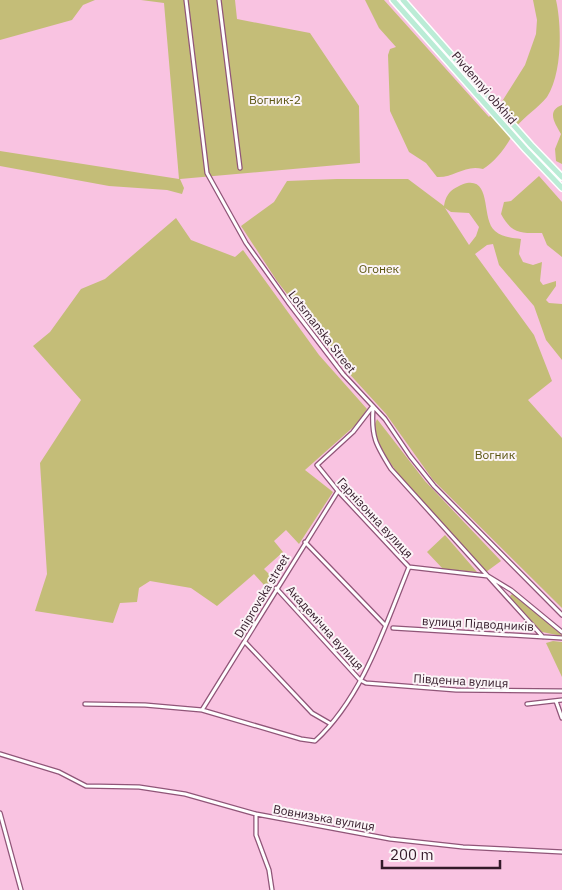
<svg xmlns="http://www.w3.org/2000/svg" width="562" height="890" font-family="'IBM Plex Sans',sans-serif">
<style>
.green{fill:#c4bd78;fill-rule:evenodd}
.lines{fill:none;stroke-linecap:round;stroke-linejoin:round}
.street-casing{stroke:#905578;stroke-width:5.5}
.primary-casing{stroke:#fff;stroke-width:8}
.street{stroke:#fff;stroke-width:3}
.primary{stroke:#bbecd6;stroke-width:5}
.labels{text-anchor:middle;stroke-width:4;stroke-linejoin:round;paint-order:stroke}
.street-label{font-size:12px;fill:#331a29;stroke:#fbf4f7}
.park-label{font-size:12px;fill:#5b5511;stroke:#fbf4f7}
</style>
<rect width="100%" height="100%" fill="#f9c3e1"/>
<path class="green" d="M 0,0 L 95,0 L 83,5 L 72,20 L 0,40 Z
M 141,0 L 235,0 L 237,19 L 310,33 L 359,106 L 360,163 L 180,179 L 184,188 L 182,194 L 167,190 L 109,186 L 0,166 L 0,151 L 179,179 L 164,3 Z
M 365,0 L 384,0 L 489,117 L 501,103 L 525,65 L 536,34 L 537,20 L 533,0 L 556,0 C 562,27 562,74 547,97 C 538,108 525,116 516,127 C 513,131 512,137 509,141 C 503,151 493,163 483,169 C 465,164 454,178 437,177 L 426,163 L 409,152 L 390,111 L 388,55 L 390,49 L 396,47 L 379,28 Z
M 562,105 L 562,164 L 556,161 L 555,149 L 561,134 C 555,123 546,111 562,105 Z
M 539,176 L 562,202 L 562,257 L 547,245 L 542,233 C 520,233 512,234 501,214 L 504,202 L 511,201 Z
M 337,179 L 408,179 L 444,206 C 445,200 446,197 450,192 C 454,188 462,184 467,183 C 492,179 481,219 495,231 C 502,237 512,238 521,239 L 519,254 L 523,262 L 533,265 L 542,262 L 540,281 L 543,285 L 556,281 L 556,286 L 546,300 L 549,303 L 562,304 L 562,360 L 546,340 L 534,306 L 499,265 L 493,244 L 487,245 L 475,254 L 534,335 L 552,381 L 528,400 L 562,438 L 562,608 L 433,480 L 386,414 L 344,368 L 277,281 L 241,226 L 274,202 L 287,181 ZM 445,208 L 451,212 L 469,213 L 479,227 L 476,236 L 469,245 Z
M 176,218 L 191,240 L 235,257 L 243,250 L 319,355 L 367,409 L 359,422 L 305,470 L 333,492 L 299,544 L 286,530 L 274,541 L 283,552 L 264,569 L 276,581 L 264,585 L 254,574 L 217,606 L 191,588 L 150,581 L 139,588 L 137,602 L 120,603 L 113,623 L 35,611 L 47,574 L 40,463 L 81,400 L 33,346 L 50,332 L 81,289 L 105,279 Z
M 377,419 L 425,481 L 501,561 L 486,572 C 450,533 390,478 373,429 Z
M 445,535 L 477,572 L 443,569 L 427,552 Z
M 513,593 L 562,635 L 562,636 L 542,632 L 511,599 L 510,596 Z
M 553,641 L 562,642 L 562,677 L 546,643 Z"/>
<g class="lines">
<g class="street-casing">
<path id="street" d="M 186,0 L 207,173 L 246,243 L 288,302 L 343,374 L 385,419 L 410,456 L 434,486 L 562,615
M 219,0 L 240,168
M 373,406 L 353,432 L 317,465 L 338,491 L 409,567 L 488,576 L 511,590 L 562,632
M 373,409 C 371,437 376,445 391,469 L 543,637
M 305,542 L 385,625
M 276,588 L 360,680 L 366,683 L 456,690 L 562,691
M 393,628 L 562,638
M 245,642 L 312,713 L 331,724
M 556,701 L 562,718
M 85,704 L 145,705 L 202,710 L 301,739 L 315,741 C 363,697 385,626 409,567
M 527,704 L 562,700
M 202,710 L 338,491
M 0,754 L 59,772 L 86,786 L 139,787 L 185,794 L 256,814 L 390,839 L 463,847 L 562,852
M 0,813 L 21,890
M 256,814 L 256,835 L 269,870 L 272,890"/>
</g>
<g class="primary-casing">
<path id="primary" d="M 393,0 L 526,150 L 562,188
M 403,0 L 531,145 L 562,177"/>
</g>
<use href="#street" class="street"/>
<use href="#primary" class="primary"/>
</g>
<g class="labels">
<g class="street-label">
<text transform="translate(484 88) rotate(49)" y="4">Pivdennyi obkhid</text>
<text transform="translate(322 332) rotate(52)" y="4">Lotsmanska Street</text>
<text transform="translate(375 518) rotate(47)" y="4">Гарнізонна вулиця</text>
<text transform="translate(262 596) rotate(-59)" y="4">Dniprovska street</text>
<text transform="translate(478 624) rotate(3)" y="4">вулиця Підводників</text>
<text transform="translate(325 628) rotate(48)" y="4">Академічна вулиця</text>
<text transform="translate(461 681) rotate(3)" y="4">Південна вулиця</text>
<text transform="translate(324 818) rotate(10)" y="4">Вовнизька вулиця</text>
</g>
<g class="park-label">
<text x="275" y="104">Вогник-2</text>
<text x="379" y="273">Огонек</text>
<text x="495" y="459">Вогник</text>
</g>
</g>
<path d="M382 860v8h118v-8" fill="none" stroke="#331a29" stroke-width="2.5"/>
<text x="390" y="860" font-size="15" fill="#331a29" stroke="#fbf4f7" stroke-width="4" paint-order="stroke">200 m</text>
</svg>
